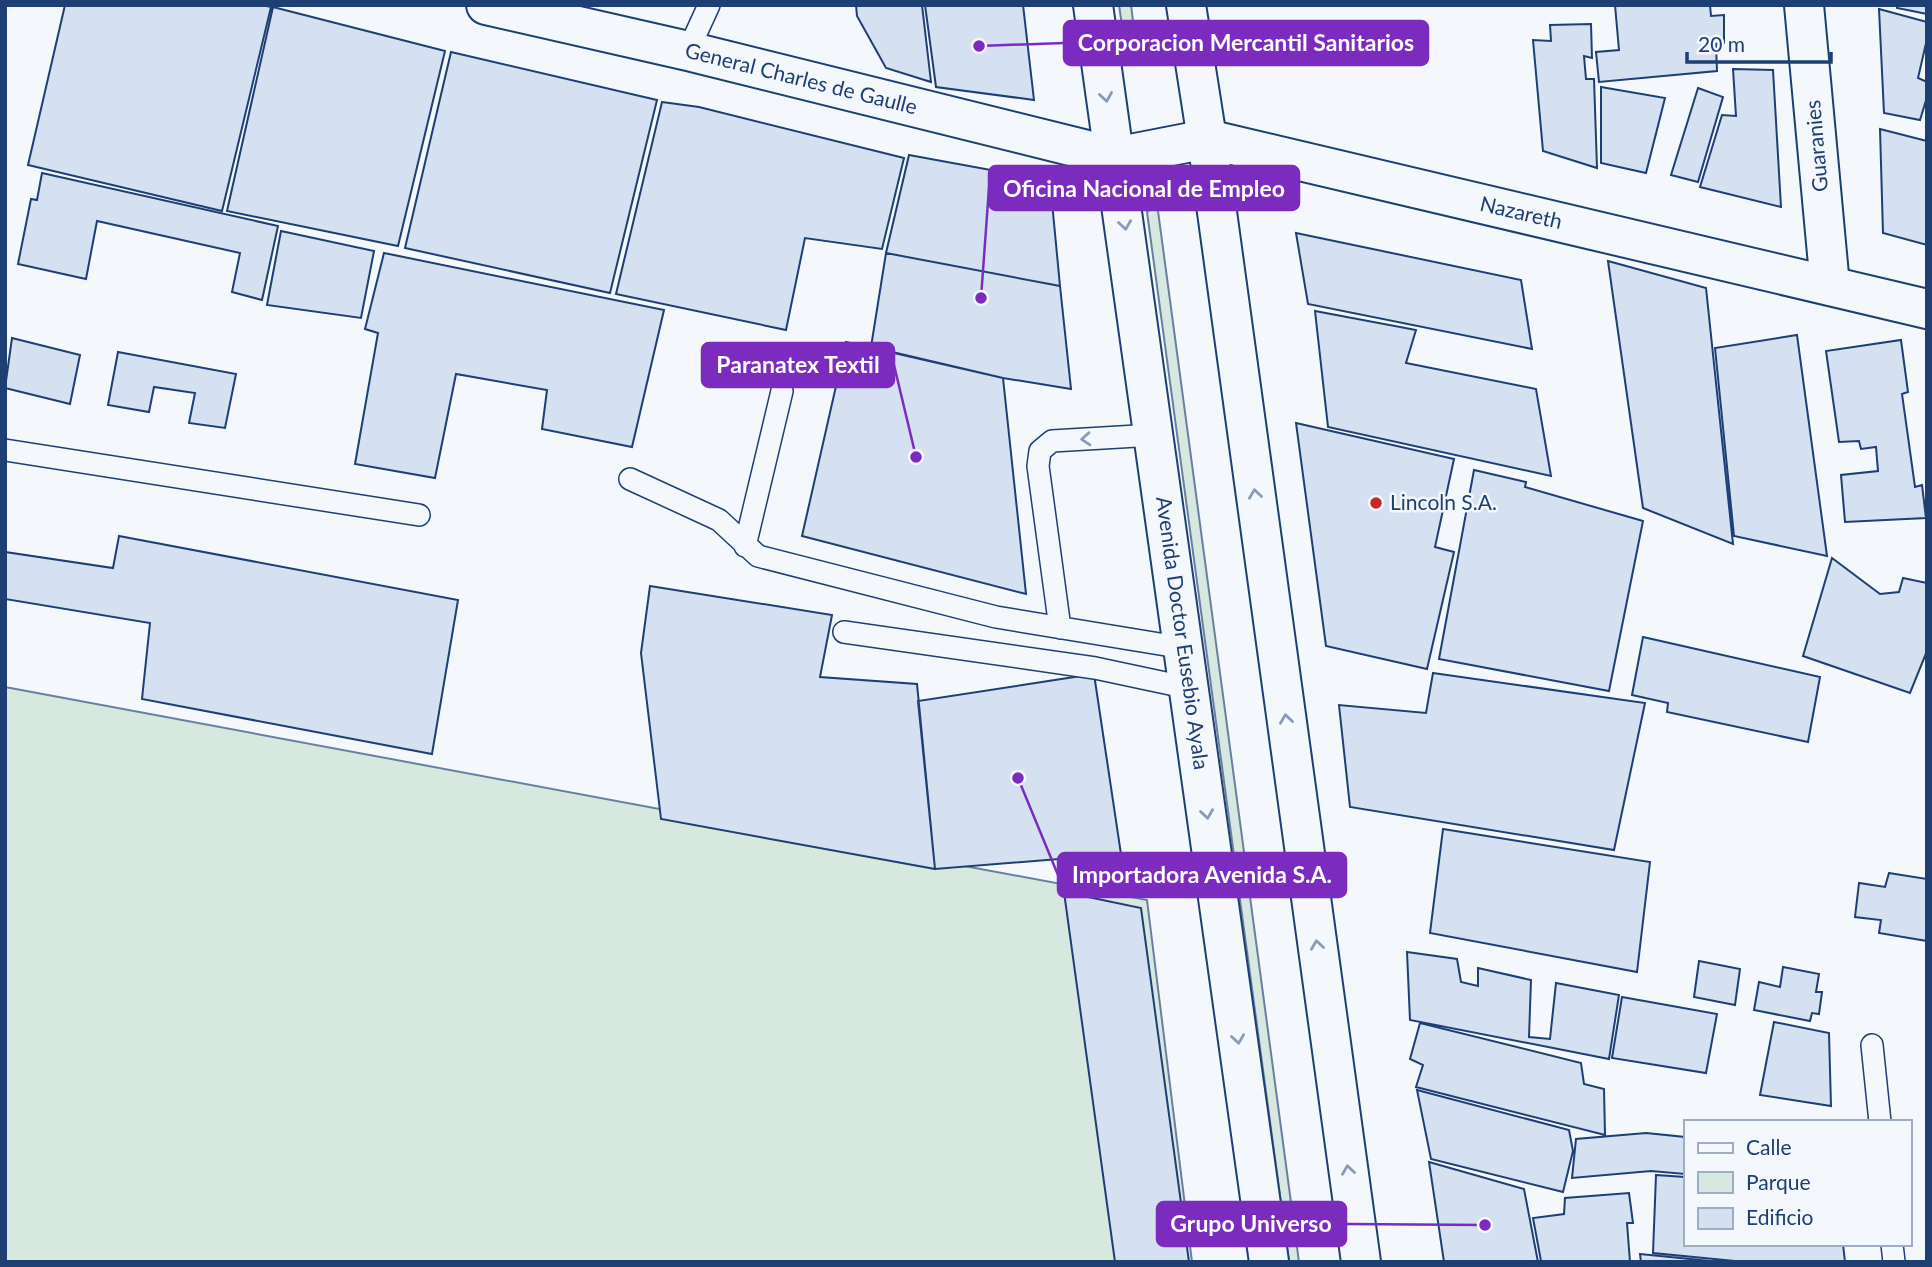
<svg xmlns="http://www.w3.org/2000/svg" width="1932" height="1267" font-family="Lato,sans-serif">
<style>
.green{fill:#d7e8df;stroke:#687fa3;stroke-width:2}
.building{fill:#d5e0f0;stroke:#1d3f73;stroke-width:2}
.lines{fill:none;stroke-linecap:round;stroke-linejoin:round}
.service-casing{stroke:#1d3f73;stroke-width:24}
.minor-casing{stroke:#1d3f73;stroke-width:42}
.tertiary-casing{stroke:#1d3f73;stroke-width:42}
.trunk-casing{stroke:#1d3f73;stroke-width:42}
.service{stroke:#f4f7fb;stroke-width:21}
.minor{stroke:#f4f7fb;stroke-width:38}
.tertiary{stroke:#f4f7fb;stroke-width:38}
.trunk{stroke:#f4f7fb;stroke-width:38}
.oneway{stroke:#889bb7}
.poi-dot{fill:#c62828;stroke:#f4f7fb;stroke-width:2.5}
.labels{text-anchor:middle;stroke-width:5;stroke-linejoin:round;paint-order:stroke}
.street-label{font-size:21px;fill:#1d3f73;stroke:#f4f7fb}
.poi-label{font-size:21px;fill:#1d3f73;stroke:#f4f7fb;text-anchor:start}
.leader{fill:none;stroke:#7b2cbf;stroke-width:2.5}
.callout-dot{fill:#7b2cbf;stroke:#f4f7fb;stroke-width:2.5}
.callout{fill:#7b2cbf;stroke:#7b2cbf;stroke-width:2.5}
.callout-label{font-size:23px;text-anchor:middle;font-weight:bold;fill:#fff}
</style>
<rect width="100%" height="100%" fill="#f4f7fb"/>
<path class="green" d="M 1119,5 L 1131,5 L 1137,53 L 1132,57 L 1126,54 Z
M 1154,207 L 1158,211 L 1299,1262 L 1289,1262 L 1147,212 Z
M 5,687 L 1147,900 L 1192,1262 L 5,1262 Z"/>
<path class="building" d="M 65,5 L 262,5 L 271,7 L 222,211 L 28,165 Z
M 856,5 L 922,5 L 931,82 L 886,68 L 857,16 Z
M 925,5 L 1023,5 L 1034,100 L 936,87 Z
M 1615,5 L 1710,5 L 1711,16 L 1724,15 L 1724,43 L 1716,44 L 1717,71 L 1599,82 L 1596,52 L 1619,50 Z
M 1897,5 L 1927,5 L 1927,14 L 1897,8 Z
M 273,7 L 445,51 L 398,246 L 227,211 Z
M 1879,9 L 1927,22 L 1927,39 L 1918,78 L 1927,82 L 1927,97 L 1920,120 L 1884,113 Z
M 1591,24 L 1592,58 L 1584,56 L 1586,79 L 1594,79 L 1597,168 L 1543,151 L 1533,40 L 1551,41 L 1550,25 Z
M 451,52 L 657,100 L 610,293 L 405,248 Z
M 1733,69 L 1773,70 L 1781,207 L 1700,187 L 1722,115 L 1736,116 Z
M 1601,87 L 1665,98 L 1646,173 L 1601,163 Z
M 1698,88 L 1723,97 L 1698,182 L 1671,175 Z
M 662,102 L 699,107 L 904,158 L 882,249 L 805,238 L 786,330 L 616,294 Z
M 1880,129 L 1927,141 L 1927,245 L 1883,233 Z
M 909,155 L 1050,181 L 1060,286 L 886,253 Z
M 42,173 L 278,226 L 262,300 L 232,292 L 240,253 L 97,221 L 86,279 L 18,264 L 31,199 L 37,200 Z
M 281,231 L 374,251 L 361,318 L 267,305 Z
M 1296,233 L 1521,280 L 1532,349 L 1308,304 Z
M 384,253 L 664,310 L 632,447 L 542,429 L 547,390 L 456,374 L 435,478 L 355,464 L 378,333 L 365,329 Z
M 886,253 L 1060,286 L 1071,389 L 1003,378 L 871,347 Z
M 1608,261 L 1706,288 L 1733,544 L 1643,508 Z
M 1315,311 L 1416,330 L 1406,363 L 1536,389 L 1551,476 L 1328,427 Z
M 1797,335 L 1827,556 L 1734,536 L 1715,348 Z
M 12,338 L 80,355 L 70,404 L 5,388 Z
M 1901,340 L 1908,392 L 1902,394 L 1915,487 L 1922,485 L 1926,518 L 1845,522 L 1841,475 L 1878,471 L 1876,447 L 1861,449 L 1859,441 L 1839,442 L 1826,351 Z
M 846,342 L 1003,378 L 1026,594 L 802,536 Z
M 118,352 L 236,374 L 225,428 L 189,423 L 195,393 L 154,387 L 149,412 L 108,405 Z
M 1296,423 L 1454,459 L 1435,547 L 1454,552 L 1427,669 L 1326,646 Z
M 1474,470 L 1526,482 L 1525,487 L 1643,521 L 1609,691 L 1439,659 Z
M 119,536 L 458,600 L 432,754 L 142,699 L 150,623 L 5,599 L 5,552 L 113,568 Z
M 1832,558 L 1880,594 L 1899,592 L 1903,578 L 1927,583 L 1927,651 L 1910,693 L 1803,656 Z
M 650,586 L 832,615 L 820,677 L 917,684 L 935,869 L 661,819 L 641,653 Z
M 1643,637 L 1820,677 L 1808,742 L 1667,712 L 1668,703 L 1632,695 Z
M 1433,673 L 1645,703 L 1614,850 L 1350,807 L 1339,705 L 1426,713 Z
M 1094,674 L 1121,854 L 935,869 L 918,701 Z
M 1443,829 L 1650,862 L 1637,972 L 1430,933 Z
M 1889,873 L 1927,879 L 1927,941 L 1879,933 L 1881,920 L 1855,917 L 1859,883 L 1885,887 Z
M 1064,892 L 1141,908 L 1189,1262 L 1115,1262 Z
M 1407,952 L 1457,959 L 1461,982 L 1478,986 L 1478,968 L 1531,980 L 1529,1037 L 1550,1039 L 1556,983 L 1619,995 L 1609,1059 L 1410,1020 Z
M 1699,961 L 1740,969 L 1735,1005 L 1694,997 Z
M 1783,967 L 1819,974 L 1816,992 L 1822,992 L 1819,1014 L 1812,1013 L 1810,1021 L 1754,1010 L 1759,982 L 1780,987 Z
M 1622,997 L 1717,1014 L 1706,1073 L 1612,1058 Z
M 1774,1022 L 1829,1033 L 1831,1106 L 1760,1095 Z
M 1420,1023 L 1581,1063 L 1584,1084 L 1604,1089 L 1605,1135 L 1416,1087 L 1423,1065 L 1410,1059 Z
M 1417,1090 L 1569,1130 L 1573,1151 L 1563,1192 L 1431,1159 Z
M 1646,1133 L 1685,1137 L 1685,1174 L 1651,1171 L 1572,1178 L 1576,1139 Z
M 1429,1162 L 1524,1189 L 1538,1262 L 1444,1262 Z
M 1656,1175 L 1685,1177 L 1685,1244 L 1843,1244 L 1845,1262 L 1745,1262 L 1653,1253 Z
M 1629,1193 L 1633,1223 L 1627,1223 L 1630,1262 L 1541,1261 L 1533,1218 L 1564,1214 L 1565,1198 Z
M 1640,1254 L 1720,1262 L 1641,1262 Z"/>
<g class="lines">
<g class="service-casing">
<path id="service" d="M 688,51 L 709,5
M 5,450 L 419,515
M 630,479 L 719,520 L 758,556 L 996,617 L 1184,648
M 745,546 L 782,391
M 1060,628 L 1038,466 L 1040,451 L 1052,441 L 1154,435
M 844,632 L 1095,668 L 1189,688
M 1872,1045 L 1880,1122
M 1892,1244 L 1894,1262"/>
</g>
<g class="minor-casing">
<path id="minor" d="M 1804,5 L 1830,286
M 1207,139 L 1927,309"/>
</g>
<g class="tertiary-casing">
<path id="tertiary" d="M 486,5 L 688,51 L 1115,157 L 1207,139"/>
</g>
<g class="trunk-casing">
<path id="trunk" d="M 1093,5 L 1269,1262
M 1186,5 L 1207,139 L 1361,1262"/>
</g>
<use href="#service" class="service"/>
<use href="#minor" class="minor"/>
<use href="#tertiary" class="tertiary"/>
<use href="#trunk" class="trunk"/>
</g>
<defs><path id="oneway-chevron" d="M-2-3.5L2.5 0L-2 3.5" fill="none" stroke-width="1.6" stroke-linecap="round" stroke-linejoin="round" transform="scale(1.75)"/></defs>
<g class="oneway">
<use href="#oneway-chevron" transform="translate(1106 97) rotate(81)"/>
<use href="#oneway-chevron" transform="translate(1125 225) rotate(82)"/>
<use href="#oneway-chevron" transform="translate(1086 439) rotate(176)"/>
<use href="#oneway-chevron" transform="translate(1255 494) rotate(-98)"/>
<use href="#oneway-chevron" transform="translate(1286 719) rotate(-98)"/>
<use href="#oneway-chevron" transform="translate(1207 814) rotate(82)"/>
<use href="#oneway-chevron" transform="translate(1317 945) rotate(-98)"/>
<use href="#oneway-chevron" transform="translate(1238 1039) rotate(82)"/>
<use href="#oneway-chevron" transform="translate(1348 1170) rotate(-98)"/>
</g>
<circle class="poi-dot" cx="1376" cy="503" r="7"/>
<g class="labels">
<g class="street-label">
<text transform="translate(801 79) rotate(14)" y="7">General Charles de Gaulle</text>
<text transform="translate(1817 146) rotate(-95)" y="7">Guaranies</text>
<text transform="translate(1521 213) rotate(13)" y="7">Nazareth</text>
<text transform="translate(1182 633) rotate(82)" y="7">Avenida Doctor Eusebio Ayala</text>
</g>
<g class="poi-label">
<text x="1390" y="510">Lincoln S.A.</text>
</g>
</g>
<path class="leader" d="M979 46L1064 43M981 298L989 188M916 457L894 365M1018 778L1058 875M1485 1225L1346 1224"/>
<g class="callout-dot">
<circle cx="979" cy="46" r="7"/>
<circle cx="981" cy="298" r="7"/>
<circle cx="916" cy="457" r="7"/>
<circle cx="1018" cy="778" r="7"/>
<circle cx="1485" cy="1225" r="7"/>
</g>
<g class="callout">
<rect x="1064" y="21" width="364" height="44" rx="7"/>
<rect x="989" y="166" width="310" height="44" rx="7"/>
<rect x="702" y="343" width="192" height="44" rx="7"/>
<rect x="1058" y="853" width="288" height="44" rx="7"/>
<rect x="1157" y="1202" width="189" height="44" rx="7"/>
</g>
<g class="callout-label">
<text x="1246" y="51">Corporacion Mercantil Sanitarios</text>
<text x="1144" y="197">Oficina Nacional de Empleo</text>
<text x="798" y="373">Paranatex Textil</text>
<text x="1202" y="883">Importadora Avenida S.A.</text>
<text x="1251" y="1232">Grupo Universo</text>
</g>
<rect width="1932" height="1267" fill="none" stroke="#1d3f73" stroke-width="14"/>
<rect x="1684" y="1120" width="228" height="126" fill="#f4f7fb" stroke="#9eadc5" stroke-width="2"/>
<rect x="1698" y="1143" width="35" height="10" fill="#f4f7fb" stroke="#9eadc5" stroke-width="2"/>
<text x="1746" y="1155" font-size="21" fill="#1d3f73">Calle</text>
<rect x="1698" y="1172" width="35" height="21" fill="#d7e8df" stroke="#9eadc5" stroke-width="2"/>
<text x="1746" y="1190" font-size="21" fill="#1d3f73">Parque</text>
<rect x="1698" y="1208" width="35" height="21" fill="#d5e0f0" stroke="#9eadc5" stroke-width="2"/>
<text x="1746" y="1225" font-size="21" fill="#1d3f73">Edificio</text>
<path d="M1687 52v10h144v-10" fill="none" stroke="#1d3f73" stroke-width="3.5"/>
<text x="1698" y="52" font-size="21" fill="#1d3f73" stroke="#f4f7fb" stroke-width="5" paint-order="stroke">20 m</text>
</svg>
